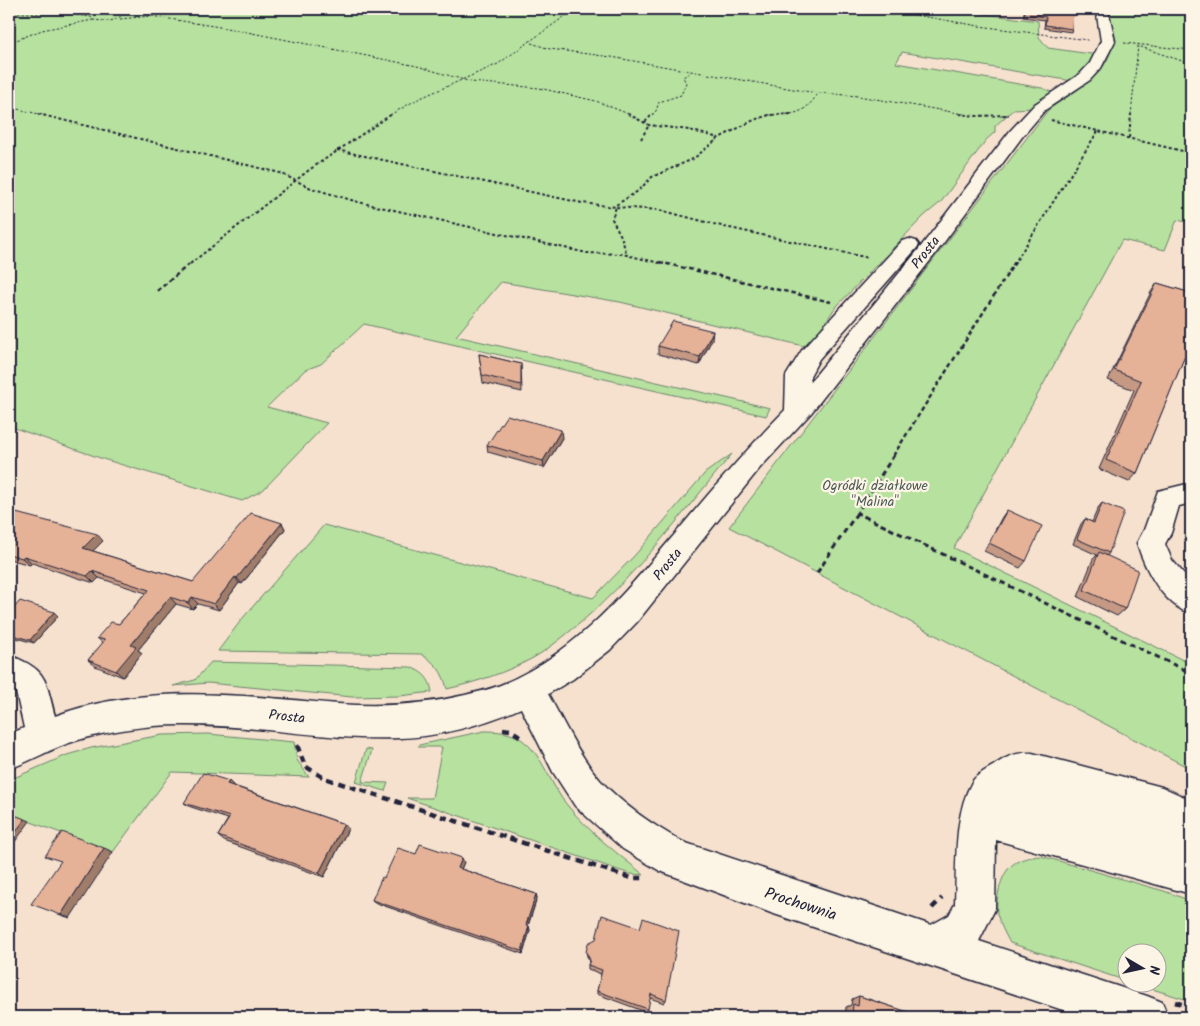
<svg xmlns="http://www.w3.org/2000/svg" width="1200" height="1026" font-family="Kalam,sans-serif">
<style>
.green{fill:#b6e19e;stroke:#6c826c}
.lines{fill:none;stroke-linecap:round;stroke-linejoin:round}
.minor-casing{stroke:#22223b;stroke-width:3}
.path-far4{stroke:#22223b;stroke-width:1;stroke-dasharray:2.5 2;stroke-linecap:butt}
.path-far3{stroke:#22223b;stroke-width:2;stroke-dasharray:3 2.5;stroke-linecap:butt}
.path-far2{stroke:#22223b;stroke-width:2.5;stroke-dasharray:4.5 3;stroke-linecap:butt}
.path-far1{stroke:#22223b;stroke-width:3;stroke-dasharray:5.5 4;stroke-linecap:butt}
.path{stroke:#22223b;stroke-width:4.5;stroke-dasharray:7 5;stroke-linecap:butt}
.minor{fill:#fcf5e5;fill-rule:evenodd}
.wall{fill:#c59983;stroke:#22223b}
.shaded-wall{fill:#a07d6a;stroke:#22223b}
.building{fill:#e5b298;stroke:#22223b}
.labels{text-anchor:middle;stroke-width:4.5;stroke-linejoin:round;paint-order:stroke}
.street-label{font-size:14px;fill:#22223b;stroke:#fcf5e5}
.park-label{font-size:14px;fill:#4e5b59;stroke:#fcf5e5}
.near-street-label{font-size:16px;fill:#22223b;stroke:#fcf5e5}
</style>
<rect width="100%" height="100%" fill="#f5e1ce"/>
<filter id="ink" filterUnits="userSpaceOnUse"><feTurbulence type="fractalNoise" baseFrequency=".02" numOctaves="2"/><feDisplacementMap in="SourceGraphic" scale="10" xChannelSelector="R" yChannelSelector="G"/><feConvolveMatrix kernelMatrix="1 2 1 2 8 2 1 2 1" color-interpolation-filters="sRGB"/></filter>
<g filter="url(#ink)">
<path class="green" d="M 9,9 L 947,9 L 1038,21 L 1039,37 L 1048,48 L 1098,55 L 1072,81 L 902,52 L 896,63 L 1042,88 L 1055,93 L 1033,108 L 1014,109 L 995,126 L 995,132 L 986,140 L 941,202 L 924,216 L 835,308 L 808,347 L 620,302 L 501,282 L 456,336 L 770,408 L 766,416 L 364,324 L 321,364 L 305,370 L 267,407 L 327,423 L 263,490 L 242,501 L 103,459 L 9,426 Z
M 1107,9 L 1191,9 L 1191,223 L 1177,220 L 1165,250 L 1122,240 L 954,548 L 1191,664 L 1191,769 L 729,527 L 1048,110 C 1071,93 1109,75 1112,44 C 1113,33 1109,20 1107,9 Z
M 732,454 C 683,512 637,575 579,624 C 564,636 549,649 533,658 C 505,673 477,682 447,689 C 443,672 436,663 421,654 L 218,651 L 242,619 L 324,525 L 593,598 L 635,555 L 705,473 Z
M 211,662 L 410,667 C 423,672 430,678 432,692 L 400,696 L 352,697 L 208,683 L 173,686 L 195,680 Z
M 484,731 C 497,731 510,732 521,739 C 543,754 550,785 567,805 C 590,833 617,853 644,875 L 630,874 L 407,798 L 432,798 L 442,747 L 419,747 L 419,745 Z
M 208,734 L 294,742 L 297,760 L 309,777 L 172,772 L 113,852 L 9,814 L 9,780 L 67,755 L 91,748 L 162,735 Z
M 366,749 L 372,750 L 362,782 L 388,783 L 385,791 L 356,782 Z
M 1041,856 L 1164,891 L 1191,901 L 1191,1001 L 1136,984 L 1158,984 L 1158,954 L 1128,954 L 1127,981 L 1010,943 C 1005,934 1000,924 997,914 C 996,906 997,898 999,890 C 1005,865 1016,858 1041,856 Z"/>
<g class="lines">
<g class="minor-casing">
<path id="minor" d="M 1096,9 L 1108,9 L 1115,41 L 1101,68 L 1090,80 L 1045,110 L 1022,137 L 933,257 L 811,413 L 759,469 L 637,622 L 610,650 L 573,679 L 548,694 C 564,723 579,755 600,780 C 623,805 654,826 683,842 L 931,925 L 949,915 L 955,904 C 957,867 953,815 972,782 C 976,775 986,770 993,766 C 1006,757 1016,752 1032,753 L 1162,787 L 1191,800 L 1191,894 L 996,840 L 995,909 L 979,941 L 1147,996 L 1162,1002 L 1168,1017 L 1084,1017 L 771,913 L 660,871 L 623,849 L 575,806 L 553,772 L 521,708 C 486,724 438,737 400,738 C 326,741 253,724 180,725 C 146,725 108,731 75,741 C 52,748 31,761 9,769 L 9,734 L 24,728 L 16,692 L 9,686 L 9,655 C 48,670 45,679 55,716 C 146,682 243,696 338,704 C 382,707 423,705 465,695 C 476,692 488,690 498,686 C 576,655 627,590 680,528 C 714,487 748,448 785,410 L 786,376 L 802,350 L 902,241 L 909,239 L 916,241 L 919,245 L 916,249 L 819,359 L 810,376 L 810,382 L 919,249 L 1010,131 L 1035,104 L 1080,74 L 1090,63 L 1101,41 Z
M 1191,483 L 1191,503 L 1179,506 L 1171,533 L 1165,544 L 1172,560 L 1191,582 L 1191,614 C 1163,604 1145,570 1137,543 L 1144,530 L 1158,491 Z"/>
</g>
<path class="path-far4" d="M 881,9 L 979,26 L 1088,40
M 9,13 L 62,13 L 91,17 L 93,20 C 104,21 114,23 122,15 L 119,9
M 120,19 L 151,16 L 232,29 L 417,66 L 471,82 L 539,88 L 596,101 L 631,115
M 9,43 L 42,30 L 93,20
M 531,43 L 550,49 L 611,57 L 810,92 L 858,96 L 969,115
M 1124,43 L 1191,50
M 9,107 L 43,115
M 390,115 L 416,100 L 498,64 L 575,9
M 652,115 L 656,111 L 659,102 L 681,95 L 686,83 L 683,77 L 691,72
M 768,115 C 795,114 803,116 819,92
M 1001,115 L 1009,115
M 1131,115 L 1138,46 L 1191,64"/>
<path class="path-far3" d="M 38,114 L 280,173 L 311,188 L 358,202 L 587,253 L 622,254 L 664,264
M 628,114 L 649,125 L 689,130 L 719,138
M 791,114 L 769,115 L 754,120 L 719,138 L 693,159 L 652,177 L 638,191 L 616,205 L 616,207 L 660,210 L 725,227 L 869,258
M 959,114 L 975,116 L 1009,115
M 1051,120 L 1191,153
M 645,122 L 653,114
M 1129,138 L 1131,114
M 641,139 L 649,125
M 337,150 L 582,203 L 616,207 L 612,219 L 621,236 L 627,255
M 190,264 L 309,170 L 392,114
M 1014,264 L 1098,131"/>
<path class="path-far2" d="M 659,262 L 831,302
M 157,291 L 192,262
M 893,456 L 1015,262"/>
<path class="path-far1" d="M 894,455 L 857,513 L 1191,673
M 817,573 L 857,513"/>
<path class="path" d="M 503,729 L 510,730 L 520,736
M 297,745 L 305,766 L 324,778 L 631,878 L 646,878
M 932,908 L 942,898
M 1175,1002 L 1191,1007"/>
<use href="#minor" class="minor"/>
</g>
<path class="wall" d="M 1025,9 L 1073,9 L 1072,29 L 1071,32 L 1044,28 L 1045,20 L 1023,17 Z
M 1157,283 L 1191,293 L 1191,344 L 1188,348 L 1137,473 L 1129,482 L 1099,469 L 1134,390 L 1108,380 L 1151,292 Z
M 712,339 L 699,365 L 658,354 L 658,346 Z
M 479,354 L 521,364 L 522,392 L 483,383 Z
M 562,438 L 544,468 L 488,452 L 487,445 Z
M 1102,503 L 1109,553 L 1107,556 L 1125,609 L 1117,616 L 1078,597 L 1093,559 L 1097,555 L 1073,544 L 1081,524 L 1085,519 L 1092,522 L 1098,508 Z
M 1007,510 L 1026,561 L 1020,568 L 984,551 L 1002,517 Z
M 9,515 L 103,541 L 93,551 L 193,582 L 282,523 L 285,529 L 242,584 L 239,583 L 219,610 L 198,604 L 193,609 L 176,604 L 138,650 L 142,653 L 123,677 L 95,666 L 88,660 L 103,643 L 97,638 L 119,624 L 146,593 L 99,578 L 94,583 L 32,563 L 30,565 L 9,559 Z
M 9,614 L 58,616 L 34,643 L 9,636 Z
M 229,781 L 234,786 L 344,824 L 348,829 L 324,877 L 224,841 L 218,836 L 228,819 L 191,807 L 184,803 Z
M 464,862 L 461,869 L 536,894 L 537,898 L 528,926 L 530,930 L 523,954 L 376,903 L 372,900 L 384,878 Z
M 586,952 L 666,1000 L 664,1003 L 650,998 L 646,1012 L 597,994 L 597,991 L 601,974 L 588,969 L 588,965 L 589,962 L 587,956 Z
M 859,996 L 923,1017 L 845,1017 L 846,1007 L 851,1005 L 852,999 Z"/>
<path class="shaded-wall" d="M 713,331 L 712,339 L 699,365 L 700,357 Z
M 561,430 L 562,438 L 544,468 L 543,461 Z
M 282,523 L 285,529 L 242,584 L 237,578 Z
M 97,534 L 103,541 L 89,555 L 83,548 Z
M 24,556 L 32,563 L 30,565 L 22,558 Z
M 92,571 L 99,578 L 94,583 L 87,576 Z
M 235,577 L 239,583 L 219,610 L 214,604 Z
M 170,597 L 176,604 L 138,650 L 142,653 L 123,677 L 116,671 L 131,645 Z
M 192,597 L 198,604 L 193,609 L 188,603 Z
M 54,612 L 58,616 L 34,643 L 30,640 Z
M 229,781 L 234,786 L 232,789 L 227,784 Z
M 25,819 L 30,821 L 9,850 L 9,841 Z
M 344,824 L 348,829 L 324,877 L 319,873 Z
M 104,848 L 113,852 L 70,918 L 61,915 Z
M 462,858 L 464,862 L 460,872 L 458,868 Z
M 536,894 L 537,898 L 527,928 L 526,925 Z
M 529,926 L 530,930 L 523,954 L 522,951 Z"/>
<path class="building" d="M 1026,9 L 1073,9 L 1072,29 L 1045,25 L 1046,17 L 1024,14 Z
M 1157,283 L 1191,293 L 1191,341 L 1137,473 L 1106,460 L 1141,381 L 1114,370 Z
M 673,321 L 713,331 L 700,357 L 658,346 Z
M 479,354 L 521,364 L 521,385 L 482,375 Z
M 507,415 L 561,430 L 543,461 L 487,445 Z
M 1102,503 L 1124,512 L 1109,553 L 1077,539 L 1085,519 L 1094,523 Z
M 1007,510 L 1042,526 L 1026,561 L 989,543 Z
M 12,512 L 97,534 L 83,548 L 193,582 L 251,513 L 282,523 L 237,578 L 235,577 L 214,604 L 192,597 L 188,603 L 170,597 L 131,645 L 136,647 L 116,671 L 88,660 L 105,640 L 97,638 L 111,622 L 119,624 L 149,590 L 92,571 L 87,576 L 24,556 L 22,558 L 9,554 L 9,515 Z
M 1099,552 L 1138,570 L 1125,609 L 1084,590 Z
M 20,601 L 54,612 L 30,640 L 9,634 L 9,614 Z
M 203,773 L 229,781 L 227,784 L 344,824 L 319,873 L 218,836 L 230,817 L 184,803 Z
M 9,813 L 25,819 L 9,841 Z
M 62,832 L 104,848 L 61,915 L 31,904 L 61,861 L 45,856 Z
M 420,844 L 462,858 L 458,868 L 536,894 L 526,925 L 529,926 L 522,951 L 372,900 L 382,877 L 384,878 L 398,848 L 416,854 Z
M 602,915 L 640,928 L 643,918 L 679,931 L 666,1000 L 651,994 L 648,1009 L 597,991 L 602,970 L 588,965 L 590,960 L 586,952 L 588,943 L 596,939 Z
M 859,996 L 923,1017 L 852,1017 L 853,1004 L 858,1006 Z"/>
</g>
<g class="labels">
<g class="street-label">
<text transform="translate(925 252) rotate(-52)" y="5">Prosta</text>
<text transform="translate(667 564) rotate(-51)" y="5">Prosta</text>
<text transform="translate(287 716) rotate(6)" y="5">Prosta</text>
</g>
<g class="park-label">
<text x="875" y="490">Ogródki działkowe<tspan x="875" dy="16">"Malina"</tspan></text>
</g>
<g class="near-street-label">
<text transform="translate(801 903) rotate(18)" y="6">Prochownia</text>
</g>
</g>
<rect width="1200" height="1026" fill="none" stroke="#fcf5e5" stroke-width="30"/>
<rect x="15" y="15" width="1170" height="996" fill="none" stroke="#22223b" stroke-width="2" filter="url(#ink)"/>
<g transform="translate(1142 968) rotate(99)"><circle r="24" fill="#fcf5e5" stroke="#a5a1a1"/>
<path d="M0-4L9 19L0 12L-9 19Z" fill="#22223b"/>
<text y="-8" font-size="14" font-weight="bold" text-anchor="middle" fill="#22223b">N</text>
</g>
</svg>
